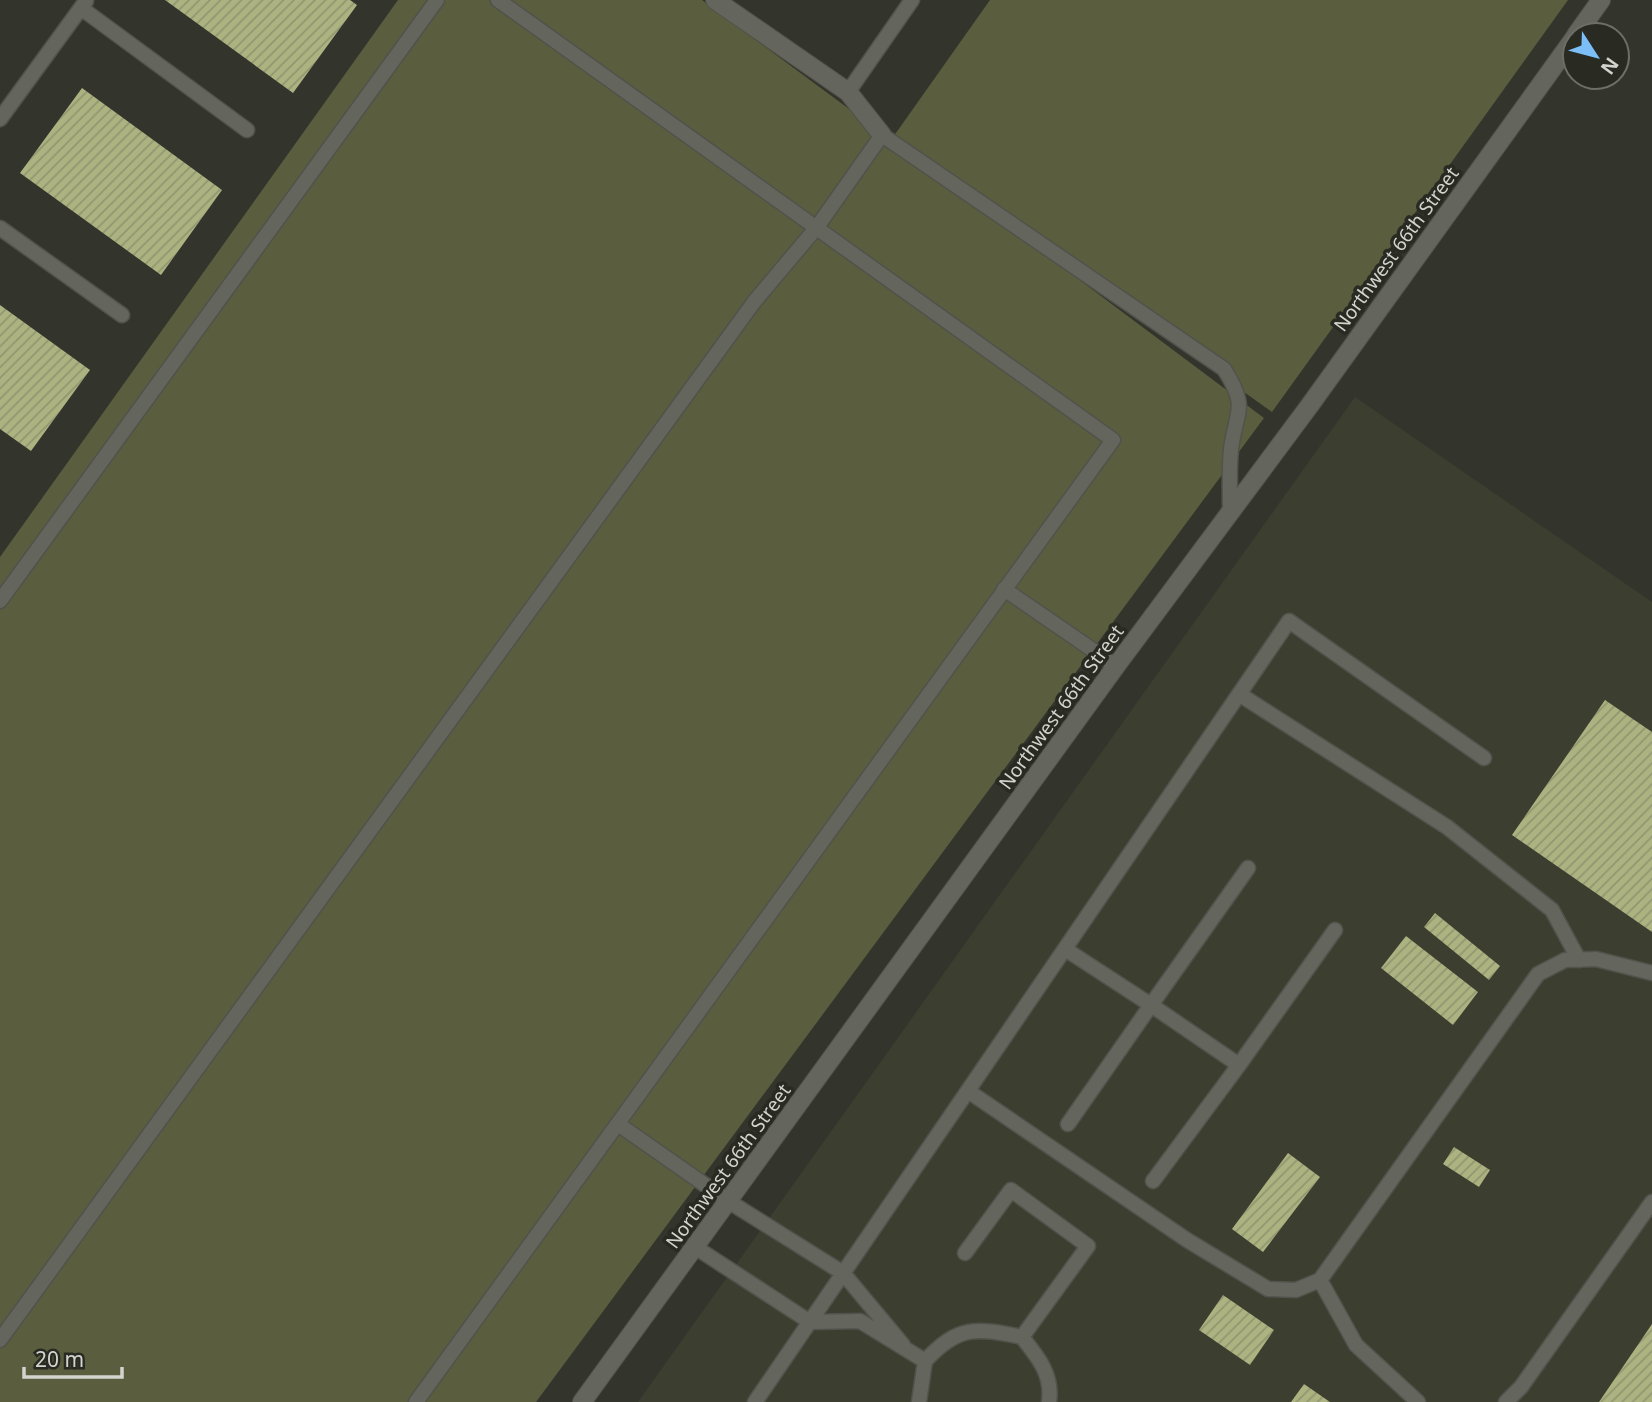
<svg xmlns="http://www.w3.org/2000/svg" width="1652" height="1402" font-family="'Noto Sans',sans-serif">
<style>
.built{fill:#3c3e30}
.grass{fill:#5a5e3e}
.building{fill:url(#building-hatch)}
.lines{fill:none;stroke-linecap:round;stroke-linejoin:round}
.lane-casing{stroke:#52524c;stroke-width:17}
.street-casing{stroke:#52524c;stroke-width:20}
.lane{stroke:#64665d;stroke-width:14}
.street{stroke:#64665d;stroke-width:18}
.labels{text-anchor:middle;stroke-width:7;stroke-linejoin:round;paint-order:stroke}
.street-label{font-size:19px;fill:#d4d4cf;stroke:#292a22}
</style>
<defs>
<pattern id="building-hatch" width="6" height="6" patternUnits="userSpaceOnUse" patternTransform="scale(1.75)"><rect width="6" height="6" fill="#acb381"/><path d="M-1 1l2-2M0 6l6-6M5 7l2-2" fill="none" stroke="#919670"/></pattern>
</defs>
<rect width="100%" height="100%" fill="#33342c"/>
<path class="built" d="M 1355,397 L 1652,602 L 1652,1402 L 638,1402 Z"/>
<path class="grass" d="M 398,0 L 702,0 L 891,140 L 990,0 L 1568,0 L 1272,412 L 934,171 L 1264,418 L 536,1402 L 0,1402 L 0,557 Z"/>
<path class="building" d="M 165,0 L 350,0 L 357,5 L 293,93 Z
M 82,88 L 222,190 L 161,275 L 20,173 Z
M 0,305 L 90,370 L 31,451 L 0,429 Z
M 1605,700 L 1652,732 L 1652,932 L 1512,835 Z
M 1435,913 L 1500,966 L 1489,980 L 1424,927 Z
M 1406,936 L 1478,992 L 1453,1025 L 1381,968 Z
M 1454,1147 L 1490,1170 L 1479,1187 L 1443,1164 Z
M 1288,1153 L 1320,1177 L 1263,1252 L 1232,1229 Z
M 1223,1295 L 1274,1330 L 1250,1365 L 1199,1330 Z
M 1652,1324 L 1652,1402 L 1599,1402 Z
M 1304,1384 L 1330,1402 L 1291,1402 Z"/>
<g class="lines">
<g class="lane-casing">
<path id="lane" d="M 81,8 L 247,130
M 848,92 L 912,0
M 0,119 L 86,1
M 0,228 L 122,315
M 1004,589 L 1116,666
M 0,601 L 437,0
M 1239,694 L 1447,827 L 1552,910 L 1579,960
M 1065,949 L 1151,1005 L 1248,868
M 968,1091 L 1187,1240 L 1268,1289 L 1296,1290 L 1320,1280 L 1538,974 L 1565,960 L 1596,959 L 1652,973
M 618,1124 L 728,1201 L 843,1273 L 903,1345
M 1068,1124 L 1151,1005 L 1239,1065 L 1335,930
M 1153,1181 L 1239,1065
M 695,1247 L 810,1322 L 860,1321 L 925,1361 L 919,1402
M 965,1253 L 1011,1190 L 1088,1246 L 1022,1337 C 1038,1357 1053,1375 1049,1402
M 1320,1280 L 1356,1345 L 1418,1402
M 0,1340 L 754,302 L 817,227 L 882,135 L 1224,369 C 1249,408 1236,410 1231,449 C 1229,469 1230,490 1230,510
M 925,1361 C 959,1324 977,1328 1022,1337
M 416,1402 L 1113,440 L 498,0
M 755,1402 L 1289,621 L 1484,758
M 1506,1402 L 1521,1387 L 1652,1202"/>
</g>
<g class="street-casing">
<path id="street" d="M 715,0 L 848,92 L 882,135
M 1576,35 L 1601,0
M 582,1402 L 1116,666 L 1310,405 L 1575,37"/>
</g>
<use href="#lane" class="lane"/>
<use href="#street" class="street"/>
</g>
<g class="labels">
<g class="street-label">
<text transform="translate(1396 249) rotate(-54)" y="7">Northwest 66th Street</text>
<text transform="translate(1061 707) rotate(-54)" y="7">Northwest 66th Street</text>
<text transform="translate(728 1166) rotate(-54)" y="7">Northwest 66th Street</text>
</g>
</g>
<g transform="translate(1596 56) rotate(126)"><circle r="33" fill="#292a22" stroke="#6d6e67" stroke-width="2"/>
<path d="M0-5L12 26L0 18L-12 26Z" fill="#7bbef8"/>
<text y="-10" font-size="19" font-weight="bold" text-anchor="middle" fill="#d4d4cf">N</text>
</g>
<path d="M24 1367v10h98v-10" fill="none" stroke="#d4d4cf" stroke-width="3.5"/>
<text x="35" y="1367" font-size="21" fill="#d4d4cf" stroke="#292a22" stroke-width="5" paint-order="stroke">20 m</text>
</svg>
